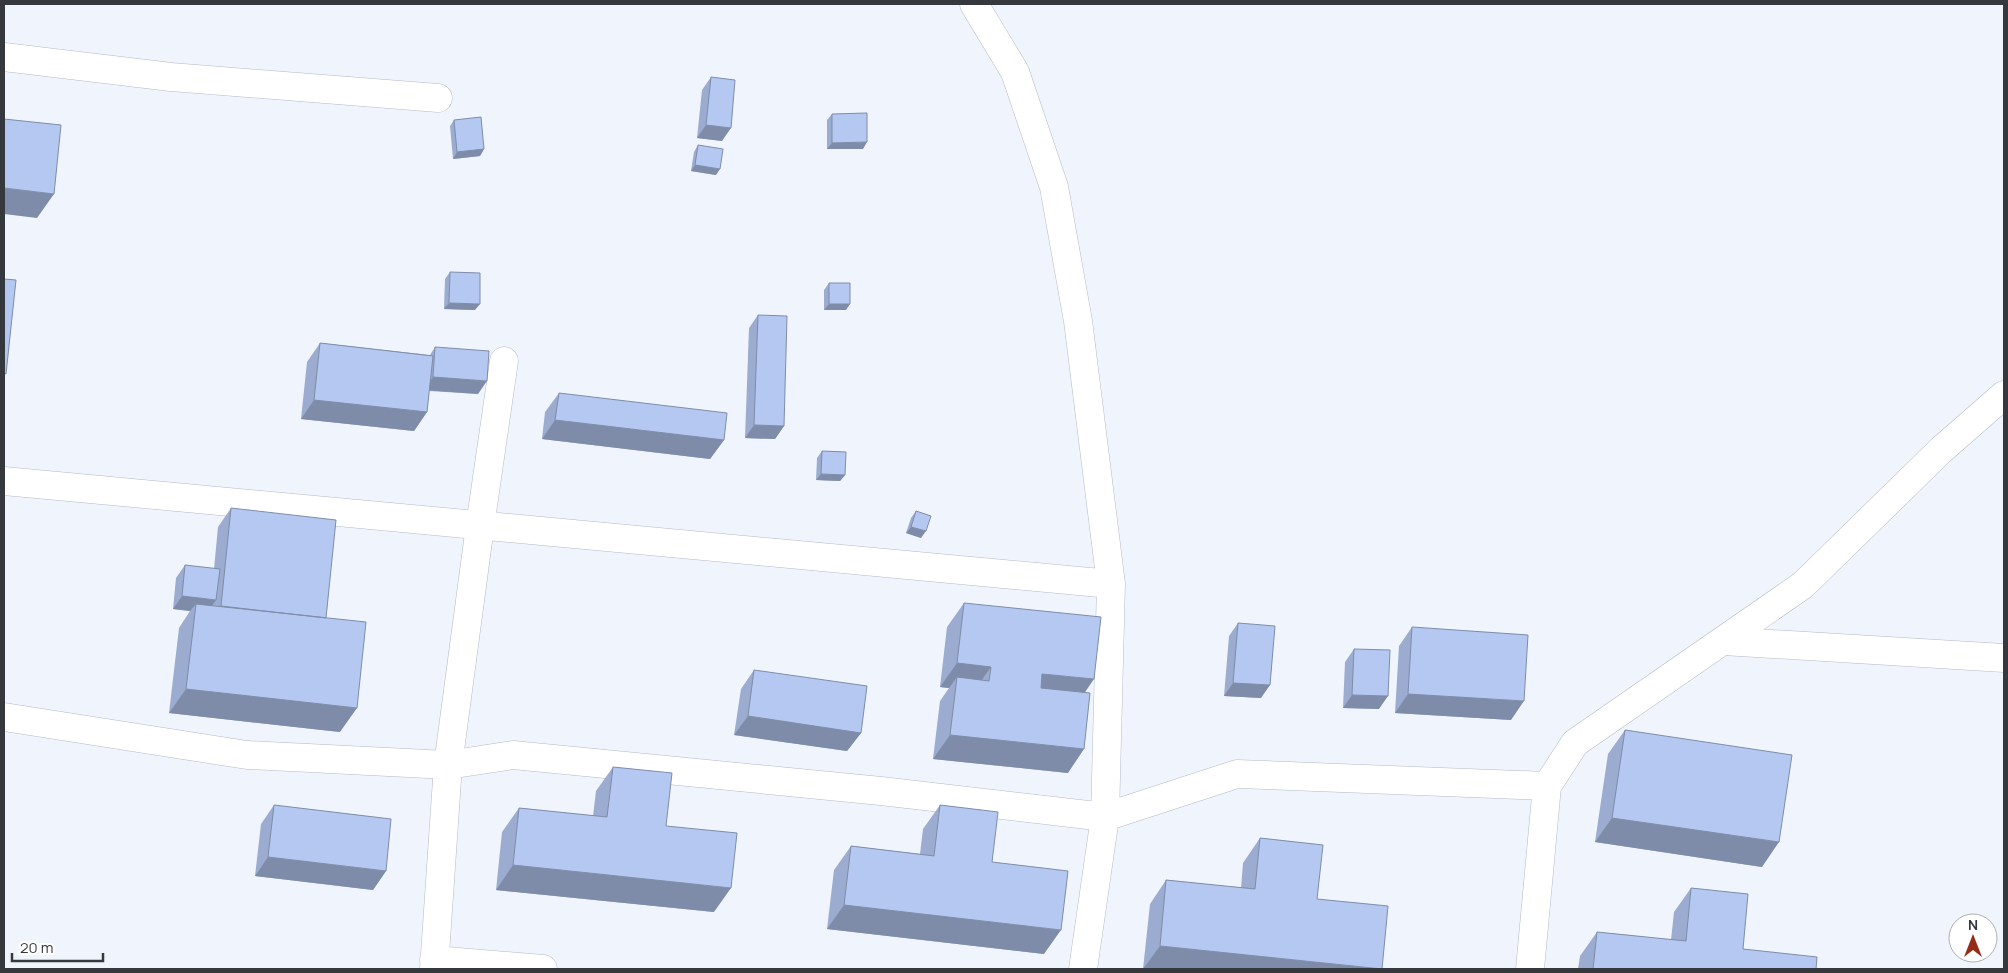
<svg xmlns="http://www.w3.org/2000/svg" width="2008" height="973" font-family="Manrope,sans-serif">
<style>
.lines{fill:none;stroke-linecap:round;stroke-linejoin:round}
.minor-casing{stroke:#b3bac7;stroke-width:29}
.minor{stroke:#fff;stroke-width:28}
.wall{fill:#9bacd0}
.shaded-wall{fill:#7e8ca9}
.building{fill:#b4c8f2;stroke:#7e8ca9}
</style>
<rect width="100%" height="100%" fill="#f0f5fd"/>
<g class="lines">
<g class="minor-casing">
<path id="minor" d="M 974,4 L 1015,72 L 1054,187 L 1078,321 L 1111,584 L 1105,817 L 1083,969
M 4,57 L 171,77 L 438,98
M 4,481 L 1111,584
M 1723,641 L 2004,658
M 4,717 L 247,755 L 448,765 L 513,755 L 881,791 L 1105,817 L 1237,774 L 1547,786
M 434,960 L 543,969
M 434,969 L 448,765 L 480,526 L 504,361
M 1530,969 L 1547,786 L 1575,743 L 1803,585 L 1941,450 L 2004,395"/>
</g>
<use href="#minor" class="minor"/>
</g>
<path class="wall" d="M 711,77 L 722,141 L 697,138 L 702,90 Z
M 832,114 L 863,149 L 827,149 L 827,120 Z
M 454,120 L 484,149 L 480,156 L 453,159 L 450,126 Z
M 698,145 L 716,175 L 691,171 L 694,152 Z
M 450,272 L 475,310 L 444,309 L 445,279 Z
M 829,283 L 846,310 L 824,310 L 824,290 Z
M 758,315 L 784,426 L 775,439 L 745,438 L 749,328 Z
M 320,343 L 430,355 L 435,347 L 478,394 L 429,391 L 427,412 L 414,431 L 301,419 L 307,362 Z
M 559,393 L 724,440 L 710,459 L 542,439 L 545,412 Z
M 822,451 L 845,475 L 840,481 L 816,480 L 817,458 Z
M 231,508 L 326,618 L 340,732 L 169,713 L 179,628 L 190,611 L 173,609 L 176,578 L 185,565 L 214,569 L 218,527 Z
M 916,511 L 921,538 L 906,533 L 911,518 Z
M 964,603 L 1085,692 L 1068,773 L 933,759 L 940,701 L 949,688 L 940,687 L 947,627 Z
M 1238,623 L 1261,698 L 1224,696 L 1229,636 Z
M 1412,627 L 1511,720 L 1395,713 L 1399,646 Z
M 1354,649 L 1379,709 L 1343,708 L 1345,662 Z
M 754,670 L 861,733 L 847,751 L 734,735 L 741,689 Z
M 1625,730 L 1762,867 L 1595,842 L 1608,754 Z
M 613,767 L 666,826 L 714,912 L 496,890 L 502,832 L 519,808 L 593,816 L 596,791 Z
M 274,805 L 386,871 L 373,890 L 255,876 L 261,824 Z
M 940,805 L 992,862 L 1044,954 L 827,929 L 834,870 L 851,846 L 920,854 L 923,829 Z
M 1260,838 L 1317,899 L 1382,969 L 1143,969 L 1150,904 L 1166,880 L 1241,888 L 1243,863 Z
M 1691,888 L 1743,949 L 1816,969 L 1578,969 L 1580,956 L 1597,932 L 1671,940 L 1674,912 Z"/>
<path class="shaded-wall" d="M 706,125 L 731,128 L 722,141 L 697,138 Z
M 867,142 L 863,149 L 827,149 L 832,143 Z
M 484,149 L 480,156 L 453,159 L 457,152 Z
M 695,165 L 720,169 L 716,175 L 691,171 Z
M 4,188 L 54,194 L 37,218 L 4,214 Z
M 449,303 L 480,304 L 475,310 L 444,309 Z
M 829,304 L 850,304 L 846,310 L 824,310 Z
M 433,377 L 487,381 L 478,394 L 424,390 Z
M 314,400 L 427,412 L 414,431 L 301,419 Z
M 555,420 L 724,440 L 710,459 L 542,439 Z
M 754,425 L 784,426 L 775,439 L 745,438 Z
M 821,474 L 845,475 L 840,481 L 816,480 Z
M 911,527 L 926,531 L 921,538 L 906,533 Z
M 182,596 L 216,600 L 207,613 L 196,604 L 190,611 L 173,609 Z
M 957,663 L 991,667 L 974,691 L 957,677 L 949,688 L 940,687 Z
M 1042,674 L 1094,679 L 1077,704 L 1025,698 Z
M 1233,683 L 1270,685 L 1261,698 L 1224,696 Z
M 186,689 L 357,708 L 340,732 L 169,713 Z
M 1408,694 L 1524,701 L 1511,720 L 1395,713 Z
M 1352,695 L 1388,696 L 1379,709 L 1343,708 Z
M 748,716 L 861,733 L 847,751 L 734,735 Z
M 950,735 L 1084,749 L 1068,773 L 933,759 Z
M 1612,818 L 1779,842 L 1762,867 L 1595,842 Z
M 268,857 L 386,871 L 373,890 L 255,876 Z
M 513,865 L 731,888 L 714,912 L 496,890 Z
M 844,905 L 1061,930 L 1044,954 L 827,929 Z
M 1160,946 L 1382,969 L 1143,969 Z"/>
<path class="building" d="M 711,77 L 735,80 L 731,128 L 706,125 Z
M 867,113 L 867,142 L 832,143 L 832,114 Z
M 481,117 L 484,149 L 457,152 L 454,120 Z
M 4,119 L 61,125 L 54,194 L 4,188 Z
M 698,145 L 723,149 L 720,169 L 695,165 Z
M 450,272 L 480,273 L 480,304 L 449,303 Z
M 4,279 L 16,280 L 6,374 L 4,373 Z
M 829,283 L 850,283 L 850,304 L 829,304 Z
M 758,315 L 787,316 L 784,426 L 754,425 Z
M 320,343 L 433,356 L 427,412 L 314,400 Z
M 435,347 L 489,351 L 487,381 L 433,377 Z
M 559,393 L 727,413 L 724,440 L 555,420 Z
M 822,451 L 846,452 L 845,475 L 821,474 Z
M 231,508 L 336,520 L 326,618 L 221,606 Z
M 916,511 L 931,516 L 926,531 L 911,527 Z
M 185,565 L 220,569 L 216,600 L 182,596 Z
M 964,603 L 1101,617 L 1094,679 L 1042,674 L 1041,688 L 1090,693 L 1084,749 L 950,735 L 957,677 L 989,681 L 991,667 L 957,663 Z
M 196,604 L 366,622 L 357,708 L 186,689 Z
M 1238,623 L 1275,626 L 1270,685 L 1233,683 Z
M 1412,627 L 1528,635 L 1524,701 L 1408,694 Z
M 1354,649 L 1390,650 L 1388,696 L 1352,695 Z
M 754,670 L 867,686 L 861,733 L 748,716 Z
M 1625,730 L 1792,755 L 1779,842 L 1612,818 Z
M 613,767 L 672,773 L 666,826 L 737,833 L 731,888 L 513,865 L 519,808 L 607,817 Z
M 274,805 L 391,819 L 386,871 L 268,857 Z
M 940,805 L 998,812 L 992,862 L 1068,871 L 1061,930 L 844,905 L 851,846 L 934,856 Z
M 1260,838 L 1323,845 L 1317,899 L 1388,906 L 1382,969 L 1160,946 L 1166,880 L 1255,889 Z
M 1691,888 L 1748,894 L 1743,949 L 1817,957 L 1816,969 L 1593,969 L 1597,932 L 1686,941 Z"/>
<rect width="2008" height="973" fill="none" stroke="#35383d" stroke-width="10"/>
<g transform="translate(1973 938)"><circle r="24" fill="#ffffff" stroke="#aeafb1"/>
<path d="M0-4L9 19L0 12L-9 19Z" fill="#952c18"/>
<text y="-8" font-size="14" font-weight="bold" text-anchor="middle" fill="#35383d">N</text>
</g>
<path d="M12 953v8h91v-8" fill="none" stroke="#35383d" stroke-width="2.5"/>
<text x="20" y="953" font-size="15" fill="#35383d" stroke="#ffffff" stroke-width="4" paint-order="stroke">20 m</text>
</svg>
